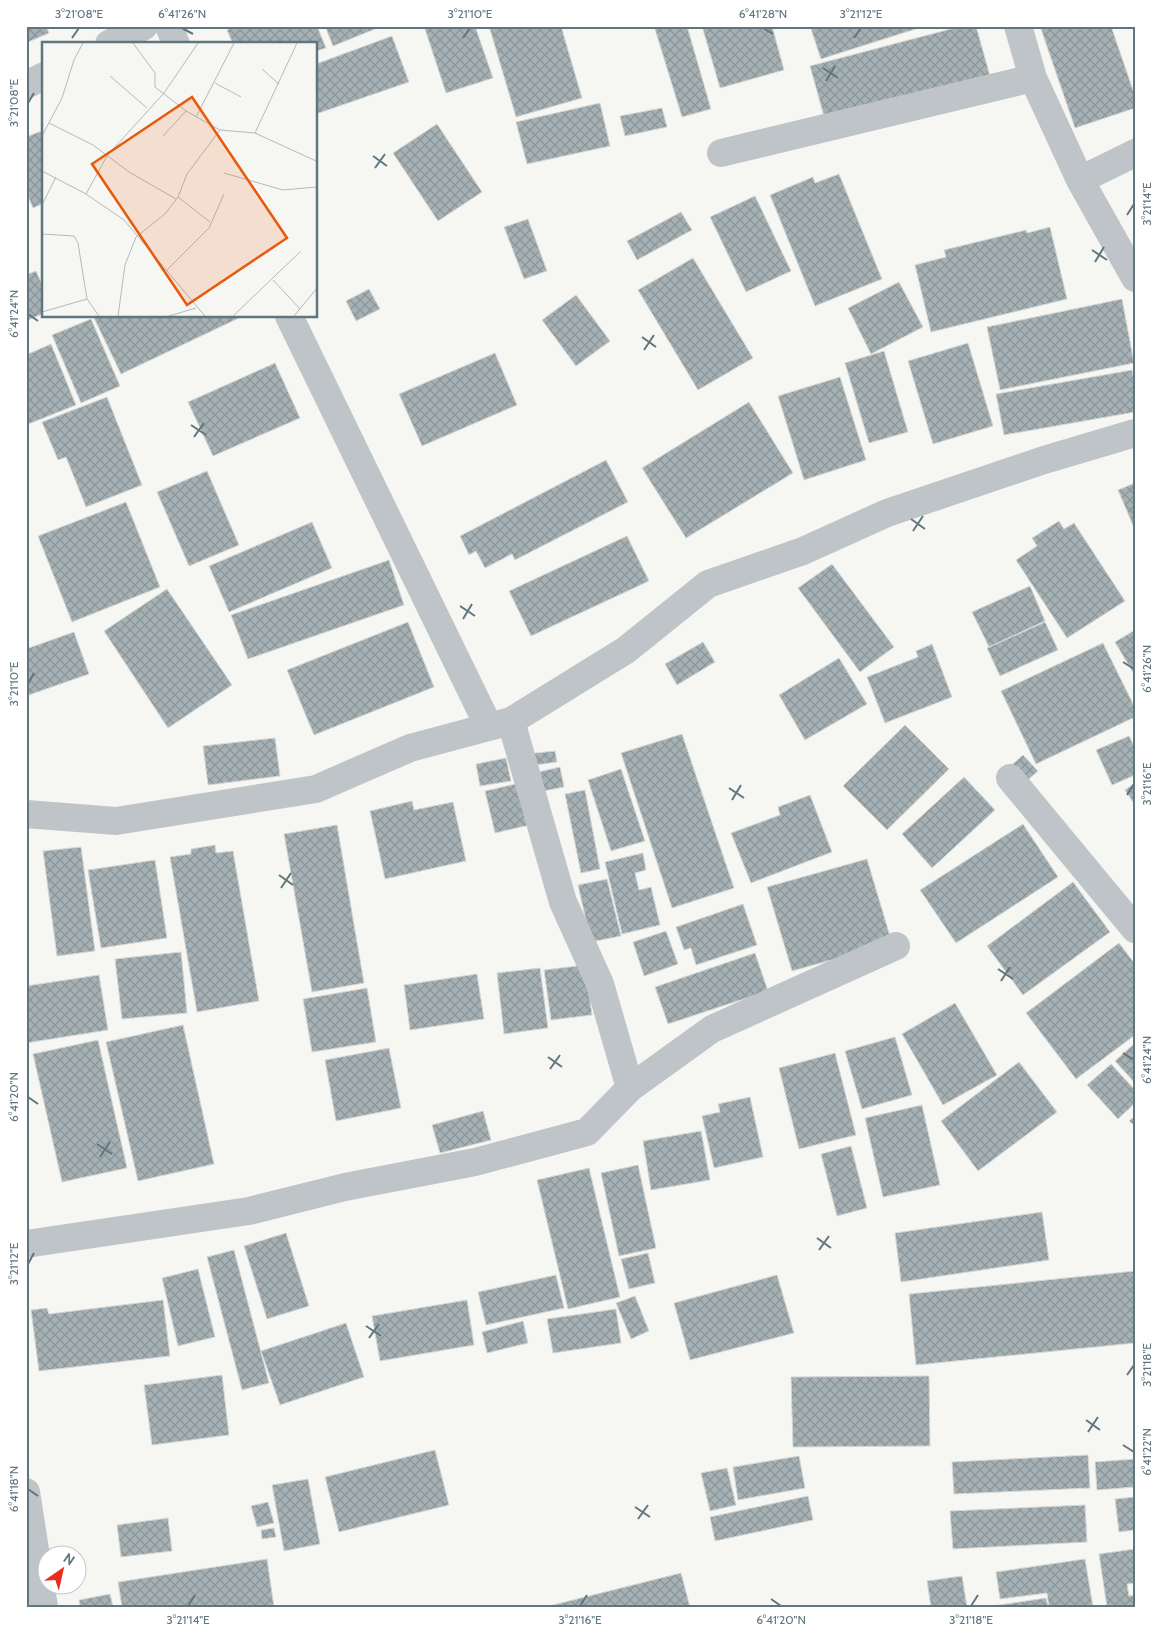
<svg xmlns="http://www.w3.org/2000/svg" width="1161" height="1633" font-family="Cabin,sans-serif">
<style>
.building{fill:url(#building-cross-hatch);stroke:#d7d7d5}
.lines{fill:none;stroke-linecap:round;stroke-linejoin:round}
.minor{stroke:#bec4c7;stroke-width:28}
.ticks{fill:none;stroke:#60767f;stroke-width:2}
.inset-road{fill:none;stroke:#b1bbbd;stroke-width:1}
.view{fill:#e8590c;fill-opacity:0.15;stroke:#e8590c;stroke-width:2.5}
.inset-edge{fill:none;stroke:#60767f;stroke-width:2.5}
.neatline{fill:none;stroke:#60767f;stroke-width:2}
.ticks-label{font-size:12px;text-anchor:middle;fill:#60767f}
</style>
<defs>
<pattern id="building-cross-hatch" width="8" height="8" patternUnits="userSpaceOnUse" patternTransform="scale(1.25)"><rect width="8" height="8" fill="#a6b1b5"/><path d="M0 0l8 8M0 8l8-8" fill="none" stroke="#8b9598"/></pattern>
</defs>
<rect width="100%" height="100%" fill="#f6f6f2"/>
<path class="building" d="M 26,26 L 46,26 L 49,33 L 26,43 Z
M 236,26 L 317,26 L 326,48 L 316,51 L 316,44 L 233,44 L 227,30 Z
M 325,26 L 379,26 L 380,27 L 333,46 Z
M 424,26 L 475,26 L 493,78 L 446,93 Z
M 489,26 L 561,26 L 582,98 L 516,117 Z
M 654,26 L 687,26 L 711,109 L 682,117 Z
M 702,26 L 772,26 L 784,70 L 720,88 Z
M 810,26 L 925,26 L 821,59 Z
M 962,26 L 976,26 L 990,76 L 825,120 L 810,66 Z
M 1040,26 L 1111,26 L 1135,96 L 1135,108 L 1075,128 Z
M 392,36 L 409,82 L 316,114 L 316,64 Z
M 600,103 L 610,146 L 527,164 L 516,122 Z
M 662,108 L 667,127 L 625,136 L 620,116 Z
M 437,124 L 482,192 L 438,221 L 393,153 Z
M 44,130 L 44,203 L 33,208 L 26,191 L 26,137 Z
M 839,174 L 882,279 L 815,306 L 770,195 L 813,177 L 815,183 Z
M 755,196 L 791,271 L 746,292 L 710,217 Z
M 681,212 L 692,230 L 637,260 L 627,241 Z
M 528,219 L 547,271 L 524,279 L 504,227 Z
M 1050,227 L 1067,299 L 931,332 L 915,265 L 946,257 L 944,250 L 1026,230 L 1027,233 Z
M 693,258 L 753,358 L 698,390 L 638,290 Z
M 36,271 L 44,289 L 44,313 L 26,321 L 26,275 Z
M 899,282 L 923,327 L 871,354 L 848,308 Z
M 369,289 L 380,309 L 356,321 L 346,301 Z
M 576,295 L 610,341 L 576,366 L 542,320 Z
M 1122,299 L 1134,363 L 1000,390 L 987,327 Z
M 93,316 L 238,316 L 239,318 L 121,374 Z
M 91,319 L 120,386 L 81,403 L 52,335 Z
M 968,343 L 993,426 L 933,444 L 908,361 Z
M 51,344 L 76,405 L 26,425 L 26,355 Z
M 884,351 L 908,432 L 869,443 L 845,363 Z
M 495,353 L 517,405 L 422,446 L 399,394 Z
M 275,363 L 300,418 L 213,456 L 188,402 Z
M 1132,370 L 1135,386 L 1135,412 L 1004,435 L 996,394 Z
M 840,377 L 866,460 L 804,480 L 778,396 Z
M 107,397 L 142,485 L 86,507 L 66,457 L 58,460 L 42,422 Z
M 749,402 L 793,473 L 686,538 L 642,468 Z
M 606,460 L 628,502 L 515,560 L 512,554 L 485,568 L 476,551 L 469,555 L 460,536 Z
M 207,471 L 239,545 L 189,566 L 157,492 Z
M 1135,483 L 1135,530 L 1118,490 Z
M 126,502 L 160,587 L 72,622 L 38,536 Z
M 1059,521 L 1064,529 L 1074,523 L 1125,601 L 1067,638 L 1016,560 L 1037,546 L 1032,538 Z
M 312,522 L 332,568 L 229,612 L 209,566 Z
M 627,536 L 649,581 L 531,636 L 509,591 Z
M 389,560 L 404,605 L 248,659 L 231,615 Z
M 832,564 L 894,647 L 860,672 L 798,588 Z
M 1030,586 L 1045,621 L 989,647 L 972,612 Z
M 167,589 L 232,685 L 168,728 L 104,631 Z
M 408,622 L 434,687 L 314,735 L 287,670 Z
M 1045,622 L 1058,650 L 1000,676 L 987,648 Z
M 1135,630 L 1135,676 L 1115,642 Z
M 74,632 L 89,674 L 26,696 L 26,649 Z
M 703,642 L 715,662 L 677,685 L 665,664 Z
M 1103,643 L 1135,708 L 1135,717 L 1036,764 L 1001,691 Z
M 932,644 L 952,697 L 885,723 L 867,677 L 918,657 L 916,651 Z
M 839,658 L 867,704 L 805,740 L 779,695 Z
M 905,725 L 949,769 L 887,830 L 843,786 Z
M 682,734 L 734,888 L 672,908 L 621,753 Z
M 1129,736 L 1135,748 L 1135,775 L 1112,785 L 1096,750 Z
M 275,738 L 280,776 L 208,785 L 203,746 Z
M 555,751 L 557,762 L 529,766 L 527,754 Z
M 1023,755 L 1038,771 L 1022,785 L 1007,769 Z
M 506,758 L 511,781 L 480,786 L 476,764 Z
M 560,767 L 564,787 L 534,793 L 530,774 Z
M 621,769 L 645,841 L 611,851 L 588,780 Z
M 964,777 L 995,810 L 932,868 L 902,834 Z
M 524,782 L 534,824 L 495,833 L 485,791 Z
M 1135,783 L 1135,805 L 1125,790 Z
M 585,790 L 600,869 L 581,873 L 565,794 Z
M 810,795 L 832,852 L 751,883 L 731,833 L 780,815 L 778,807 Z
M 412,801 L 414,810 L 453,802 L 466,861 L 385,879 L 370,811 Z
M 1023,824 L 1058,877 L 956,943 L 920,890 Z
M 337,825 L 364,983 L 312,992 L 284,834 Z
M 215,845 L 216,853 L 233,851 L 259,1001 L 197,1012 L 170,857 L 191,854 L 191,849 Z
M 81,847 L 95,951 L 57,956 L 43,851 Z
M 643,853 L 646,870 L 635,873 L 639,890 L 651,887 L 660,925 L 622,934 L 605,862 Z
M 867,859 L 892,943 L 792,971 L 767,887 Z
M 155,860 L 167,938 L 101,948 L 88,870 Z
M 607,879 L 621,936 L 591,942 L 578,885 Z
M 1073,882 L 1110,932 L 1023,995 L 987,946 Z
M 743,904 L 757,945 L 696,965 L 691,948 L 684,950 L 676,927 Z
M 666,931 L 678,964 L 644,976 L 633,942 Z
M 1119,943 L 1135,964 L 1135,1035 L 1076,1079 L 1026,1013 Z
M 181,952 L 187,1013 L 122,1019 L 115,959 Z
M 755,953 L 768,991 L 668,1024 L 655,987 Z
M 585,965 L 592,1015 L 551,1020 L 544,970 Z
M 540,968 L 548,1028 L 504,1034 L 497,973 Z
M 477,974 L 484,1019 L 410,1030 L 404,985 Z
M 99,975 L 108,1030 L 26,1043 L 26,986 Z
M 367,988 L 376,1042 L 312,1052 L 303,999 Z
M 955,1003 L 997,1075 L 943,1105 L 902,1034 Z
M 183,1025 L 214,1164 L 138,1181 L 106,1042 Z
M 895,1037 L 912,1095 L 862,1109 L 845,1051 Z
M 98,1040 L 127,1168 L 62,1182 L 33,1054 Z
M 1135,1043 L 1135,1083 L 1115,1061 Z
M 389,1048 L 401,1108 L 336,1121 L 325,1060 Z
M 835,1053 L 856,1135 L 799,1149 L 779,1068 Z
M 1019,1062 L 1057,1112 L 978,1171 L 941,1121 Z
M 1111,1064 L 1135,1090 L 1135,1103 L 1118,1119 L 1087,1085 Z
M 750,1097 L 763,1157 L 714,1168 L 702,1116 L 720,1112 L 718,1104 Z
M 922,1105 L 940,1185 L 883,1197 L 865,1118 Z
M 483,1111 L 491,1140 L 440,1153 L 432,1125 Z
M 1135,1116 L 1135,1126 L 1129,1121 Z
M 701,1131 L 710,1180 L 651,1190 L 643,1141 Z
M 851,1146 L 867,1208 L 837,1216 L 821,1154 Z
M 638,1165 L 656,1248 L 619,1256 L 601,1173 Z
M 589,1168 L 620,1297 L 568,1309 L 537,1180 Z
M 1042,1212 L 1049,1260 L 901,1282 L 895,1233 Z
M 286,1233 L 309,1306 L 267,1319 L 244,1246 Z
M 234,1250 L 269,1383 L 242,1390 L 207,1257 Z
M 648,1253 L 655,1283 L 629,1289 L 621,1259 Z
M 198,1269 L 215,1337 L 178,1346 L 162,1278 Z
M 1135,1271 L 1135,1343 L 916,1365 L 909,1294 Z
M 556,1275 L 564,1308 L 486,1325 L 478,1292 Z
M 777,1275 L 794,1333 L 690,1360 L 674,1303 Z
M 635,1296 L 649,1331 L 631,1339 L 616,1303 Z
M 163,1300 L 170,1356 L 39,1371 L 31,1310 L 47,1308 L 49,1314 Z
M 467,1300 L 474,1345 L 380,1361 L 372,1316 Z
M 616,1309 L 621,1343 L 553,1353 L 547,1319 Z
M 523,1321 L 528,1343 L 487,1353 L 482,1332 Z
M 346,1323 L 364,1377 L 280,1405 L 261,1351 Z
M 222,1375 L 229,1435 L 152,1445 L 144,1385 Z
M 929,1376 L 930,1446 L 793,1447 L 791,1377 Z
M 435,1450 L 449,1505 L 339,1532 L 325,1477 Z
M 1088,1455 L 1090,1488 L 954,1494 L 952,1462 Z
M 799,1456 L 805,1488 L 738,1500 L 733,1467 Z
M 1135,1459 L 1135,1487 L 1097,1490 L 1095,1462 Z
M 727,1468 L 736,1505 L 710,1511 L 701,1473 Z
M 308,1479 L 320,1544 L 284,1551 L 272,1485 Z
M 808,1496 L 813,1520 L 715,1541 L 710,1517 Z
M 1135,1497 L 1135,1530 L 1119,1532 L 1115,1499 Z
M 268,1502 L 274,1523 L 257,1527 L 251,1506 Z
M 1085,1505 L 1087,1542 L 953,1549 L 950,1511 Z
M 168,1518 L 172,1551 L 121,1557 L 117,1525 Z
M 274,1528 L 276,1537 L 262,1539 L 261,1530 Z
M 1135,1549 L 1135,1583 L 1127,1584 L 1129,1596 L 1135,1595 L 1135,1607 L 1107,1607 L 1099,1554 Z
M 267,1559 L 274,1607 L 122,1607 L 118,1582 Z
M 1085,1559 L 1093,1607 L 1049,1607 L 1047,1593 L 1000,1599 L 996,1572 Z
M 681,1573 L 690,1607 L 545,1607 Z
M 962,1576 L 967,1607 L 931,1607 L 927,1581 Z
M 110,1594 L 113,1607 L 80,1607 L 79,1600 Z
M 1046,1598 L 1048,1607 L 986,1607 Z"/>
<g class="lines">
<path class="minor" d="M 169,26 L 176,44
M 1018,26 L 1033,78 L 1080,180 L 1135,278
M 109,44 L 144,26
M 26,85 L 44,76
M 721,153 L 1033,78
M 1080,180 L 1135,153
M 289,316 L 488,725
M 511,721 L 563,902 L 600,984 L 630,1088
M 1010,778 L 1135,929
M 26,814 L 116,821 L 316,789 L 410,748 L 511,721 L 626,650 L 708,584 L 803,551 L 887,513 L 1044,460 L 1135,433
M 26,1244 L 249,1211 L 345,1187 L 475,1162 L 587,1132 L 630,1088 L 712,1029 L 896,946
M 26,1492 L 44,1607"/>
</g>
<path class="ticks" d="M 182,28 L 193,34M 763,28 L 773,34M 72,38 L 79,28M 463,38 L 470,28M 854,38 L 861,28M 823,68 L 838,78M 826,81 L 835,66M 28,103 L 34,93M 373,156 L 387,166M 375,168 L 385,154M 1127,215 L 1134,204M 1092,250 L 1107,260M 1095,262 L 1104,247M 28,314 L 38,321M 642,337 L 656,347M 644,350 L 654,335M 191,425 L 206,435M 194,437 L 204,423M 911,519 L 925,529M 913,531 L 923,516M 460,606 L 475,616M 463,619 L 472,604M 1123,662 L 1134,669M 28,684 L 34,673M 729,788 L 744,798M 1127,795 L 1134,784M 732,800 L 741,785M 279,875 L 293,885M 281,888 L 291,873M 998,969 L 1013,979M 1001,981 L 1010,967M 1123,1053 L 1134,1060M 548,1057 L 562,1067M 550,1069 L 560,1055M 28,1097 L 38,1104M 97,1144 L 112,1154M 100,1157 L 110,1142M 817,1238 L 831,1248M 819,1250 L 829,1236M 28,1264 L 34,1253M 366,1326 L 381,1336M 369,1338 L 379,1324M 1127,1375 L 1134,1365M 1086,1420 L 1100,1430M 1088,1432 L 1098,1417M 1123,1445 L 1134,1452M 28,1489 L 38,1496M 635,1507 L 650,1517M 638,1519 L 648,1505M 771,1599 L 781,1606M 188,1606 L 195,1595M 580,1606 L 587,1595M 971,1606 L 978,1595"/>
<g transform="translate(42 42)">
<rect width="275" height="275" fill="#f6f6f2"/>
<path class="inset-road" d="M 91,1 L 113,31 L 113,45 L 144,69 L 178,88 L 213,91 L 274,119M 220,27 L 237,42M 68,34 L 105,66M 173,41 L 199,55M 154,75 L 192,1M 7,81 L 51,103 L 87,130 L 134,157M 213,91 L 255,1M 0,94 L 20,56 L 32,18 L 41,1M 121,94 L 144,69M 275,112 L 275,148M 0,129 L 44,152 L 82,178 L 163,274M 182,131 L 241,148 L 274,145M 44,152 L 65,114 L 122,51 L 156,1M 136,155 L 168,180M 0,163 L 14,135M 0,192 L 32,194 L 36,201 L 45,257 L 57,274M 124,229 L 167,186 L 182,152M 231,238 L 258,267M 0,270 L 45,257M 76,274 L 83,223 L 94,195 L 123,172 L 136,155 L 145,132 L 178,88M 127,274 L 154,266M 191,274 L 259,209M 252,274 L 275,246"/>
<path class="view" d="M 150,55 L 245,196 L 145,263 L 50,122 Z"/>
<rect width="275" height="275" class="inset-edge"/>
</g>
<rect width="1161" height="1633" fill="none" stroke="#ffffff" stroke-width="55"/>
<g transform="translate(62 1570) rotate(34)"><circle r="24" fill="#ffffff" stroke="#bfc8cc"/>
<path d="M0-4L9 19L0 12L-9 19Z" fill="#ea2d1e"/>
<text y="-8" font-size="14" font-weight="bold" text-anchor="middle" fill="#60767f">N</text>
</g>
<rect x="28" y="28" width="1106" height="1578" class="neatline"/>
<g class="ticks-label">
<text x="79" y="18">3°21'08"E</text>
<text x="182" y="18">6°41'26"N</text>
<text x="470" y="18">3°21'10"E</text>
<text x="763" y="18">6°41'28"N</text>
<text x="861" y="18">3°21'12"E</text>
<text transform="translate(14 103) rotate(-90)" y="4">3°21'08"E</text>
<text transform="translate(1147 204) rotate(-90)" y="4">3°21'14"E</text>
<text transform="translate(14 314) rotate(-90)" y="4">6°41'24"N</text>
<text transform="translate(1147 669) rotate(-90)" y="4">6°41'26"N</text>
<text transform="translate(14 684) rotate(-90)" y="4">3°21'10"E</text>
<text transform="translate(1147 784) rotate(-90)" y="4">3°21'16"E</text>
<text transform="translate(1147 1060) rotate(-90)" y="4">6°41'24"N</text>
<text transform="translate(14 1097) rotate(-90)" y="4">6°41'20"N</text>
<text transform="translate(14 1264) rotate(-90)" y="4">3°21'12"E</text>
<text transform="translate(1147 1365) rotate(-90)" y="4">3°21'18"E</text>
<text transform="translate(1147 1452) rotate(-90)" y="4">6°41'22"N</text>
<text transform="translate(14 1489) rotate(-90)" y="4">6°41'18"N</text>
<text x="188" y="1624">3°21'14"E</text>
<text x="580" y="1624">3°21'16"E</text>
<text x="781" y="1624">6°41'20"N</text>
<text x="971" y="1624">3°21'18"E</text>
</g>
</svg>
